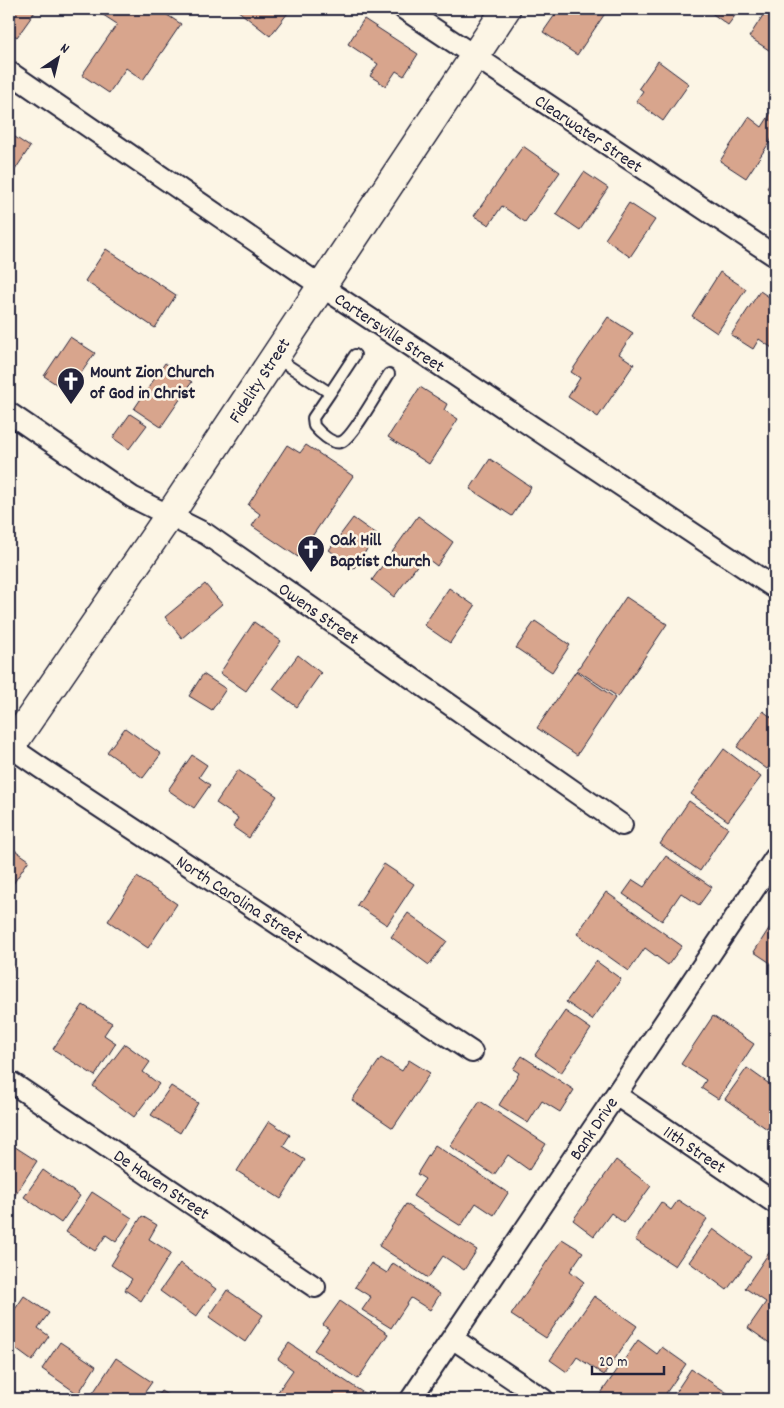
<svg xmlns="http://www.w3.org/2000/svg" width="784" height="1408" font-family="Dekko,sans-serif">
<style>
.building{fill:#d8a58d;stroke:#22223b}
.lines{fill:none;stroke-linecap:round;stroke-linejoin:round}
.lane-casing{stroke:#22223b;stroke-width:14}
.street-casing{stroke:#22223b;stroke-width:24}
.secondary-casing{stroke:#22223b;stroke-width:31}
.lane{stroke:#fcf5e5;stroke-width:10}
.street{stroke:#fcf5e5;stroke-width:20}
.secondary{stroke:#fcf5e5;stroke-width:28}
.labels{text-anchor:middle;stroke-width:5;stroke-linejoin:round;paint-order:stroke}
.street-label{font-size:18px;fill:#22223b;stroke:#fcf5e5}
.poi-label{font-size:18px;font-weight:bold;fill:#22223b;stroke:#fcf5e5;text-anchor:start}
</style>
<rect width="100%" height="100%" fill="#fcf5e5"/>
<filter id="ink" filterUnits="userSpaceOnUse"><feTurbulence type="fractalNoise" baseFrequency=".02" numOctaves="2"/><feDisplacementMap in="SourceGraphic" scale="10" xChannelSelector="R" yChannelSelector="G"/><feConvolveMatrix kernelMatrix="1 2 1 2 8 2 1 2 1" color-interpolation-filters="sRGB"/></filter>
<g filter="url(#ink)">
<path class="building" d="M 9,9 L 37,9 L 17,37 L 9,32 Z
M 94,9 L 144,9 L 153,15 L 158,9 L 181,24 L 143,80 L 126,68 L 109,93 L 82,75 L 117,24 Z
M 238,9 L 291,9 L 270,36 L 237,10 Z
M 559,9 L 608,9 L 577,55 L 543,32 Z
M 706,9 L 740,9 L 728,25 Z
M 767,9 L 775,9 L 775,54 L 749,37 Z
M 364,19 L 418,54 L 404,76 L 396,71 L 386,86 L 370,76 L 378,64 L 348,44 Z
M 658,61 L 689,84 L 663,121 L 636,101 L 643,91 L 639,88 Z
M 773,110 L 775,111 L 775,134 L 746,178 L 720,161 L 749,117 L 762,127 Z
M 9,133 L 30,147 L 9,179 Z
M 523,146 L 560,172 L 525,222 L 502,206 L 489,225 L 474,216 Z
M 584,172 L 608,188 L 580,230 L 556,214 Z
M 775,176 L 775,193 L 767,188 Z
M 629,203 L 655,220 L 630,257 L 605,239 Z
M 106,249 L 176,295 L 155,328 L 85,281 Z
M 720,272 L 746,289 L 717,333 L 692,316 Z
M 760,291 L 775,301 L 775,350 L 759,339 L 753,349 L 731,335 Z
M 608,317 L 633,333 L 619,354 L 634,364 L 598,417 L 568,397 L 580,378 L 571,372 Z
M 70,337 L 95,353 L 68,392 L 44,376 Z
M 165,363 L 192,382 L 161,427 L 134,409 Z
M 420,387 L 447,404 L 444,410 L 458,419 L 429,464 L 388,437 Z
M 130,414 L 147,425 L 129,449 L 113,438 Z
M 287,445 L 300,453 L 306,445 L 353,476 L 298,557 L 252,526 L 260,514 L 248,505 Z
M 490,459 L 531,487 L 512,516 L 470,489 Z
M 418,516 L 453,542 L 437,566 L 424,556 L 394,597 L 372,580 Z
M 353,518 L 377,535 L 354,568 L 329,550 Z
M 205,584 L 222,604 L 182,638 L 165,617 Z
M 449,588 L 475,606 L 450,643 L 424,625 Z
M 626,597 L 667,624 L 618,697 L 577,670 Z
M 535,621 L 570,645 L 552,672 L 516,648 Z
M 254,622 L 281,641 L 246,691 L 220,673 Z
M 298,655 L 321,673 L 297,707 L 273,689 Z
M 576,671 L 615,698 L 577,755 L 537,728 Z
M 203,674 L 226,689 L 212,710 L 189,696 Z
M 763,711 L 775,720 L 775,759 L 767,769 L 737,747 Z
M 125,728 L 161,754 L 143,778 L 107,752 Z
M 724,749 L 761,777 L 728,821 L 691,794 Z
M 192,755 L 207,765 L 199,777 L 210,785 L 194,808 L 168,790 Z
M 238,770 L 277,796 L 249,838 L 233,827 L 238,818 L 216,803 Z
M 689,801 L 728,828 L 700,871 L 660,844 Z
M 9,846 L 29,860 L 13,884 L 9,881 Z
M 666,856 L 712,887 L 699,905 L 681,893 L 662,921 L 623,894 L 633,880 L 644,887 Z
M 384,864 L 414,884 L 387,925 L 357,905 Z
M 137,877 L 177,904 L 148,948 L 108,921 Z
M 606,892 L 682,946 L 668,965 L 645,948 L 629,971 L 577,934 Z
M 408,913 L 447,941 L 429,965 L 391,937 Z
M 775,919 L 775,966 L 754,952 Z
M 596,961 L 621,979 L 592,1020 L 566,1002 Z
M 9,963 L 14,966 L 9,974 Z
M 83,1005 L 112,1023 L 104,1035 L 116,1043 L 95,1076 L 53,1049 Z
M 565,1011 L 591,1029 L 561,1073 L 535,1055 Z
M 713,1016 L 754,1044 L 718,1099 L 701,1088 L 706,1080 L 681,1064 Z
M 125,1044 L 150,1062 L 143,1072 L 159,1084 L 134,1117 L 93,1086 Z
M 522,1056 L 574,1090 L 560,1112 L 542,1101 L 528,1123 L 499,1105 L 519,1073 L 513,1069 Z
M 381,1058 L 402,1071 L 409,1060 L 430,1073 L 393,1128 L 352,1100 Z
M 747,1068 L 775,1088 L 775,1118 L 767,1129 L 725,1099 Z
M 171,1086 L 198,1103 L 180,1133 L 151,1115 Z
M 480,1101 L 546,1144 L 529,1170 L 508,1155 L 494,1175 L 450,1146 Z
M 269,1121 L 290,1135 L 283,1146 L 305,1160 L 281,1199 L 237,1171 Z
M 9,1143 L 37,1161 L 9,1204 Z
M 435,1145 L 508,1193 L 494,1215 L 476,1203 L 461,1226 L 413,1196 L 425,1179 L 417,1174 Z
M 616,1160 L 651,1186 L 624,1223 L 611,1213 L 594,1236 L 573,1220 Z
M 43,1170 L 80,1196 L 61,1223 L 24,1197 Z
M 92,1192 L 132,1218 L 116,1242 L 106,1235 L 95,1251 L 66,1232 Z
M 678,1200 L 707,1219 L 675,1266 L 635,1240 L 661,1202 L 671,1210 Z
M 406,1204 L 477,1250 L 464,1270 L 443,1256 L 428,1278 L 379,1246 Z
M 142,1216 L 157,1225 L 149,1239 L 171,1253 L 141,1301 L 125,1290 L 132,1279 L 111,1265 Z
M 713,1229 L 751,1257 L 727,1290 L 689,1262 Z
M 562,1239 L 583,1252 L 570,1271 L 584,1282 L 546,1338 L 511,1315 Z
M 775,1244 L 775,1339 L 771,1344 L 748,1328 L 766,1302 L 745,1288 Z
M 180,1263 L 216,1289 L 196,1317 L 160,1291 Z
M 371,1263 L 387,1273 L 393,1263 L 440,1294 L 430,1310 L 411,1298 L 391,1328 L 362,1310 L 371,1297 L 355,1287 Z
M 227,1290 L 263,1315 L 245,1342 L 209,1317 Z
M 24,1296 L 49,1313 L 38,1328 L 49,1336 L 32,1361 L 9,1344 L 9,1318 Z
M 594,1296 L 637,1326 L 604,1375 L 577,1357 L 567,1372 L 550,1360 Z
M 340,1301 L 388,1334 L 358,1379 L 314,1350 L 329,1329 L 323,1325 Z
M 638,1340 L 657,1354 L 662,1347 L 686,1364 L 662,1399 L 640,1399 L 633,1395 L 630,1399 L 597,1399 Z
M 60,1342 L 96,1366 L 78,1394 L 42,1369 Z
M 289,1343 L 368,1396 L 365,1399 L 279,1399 L 275,1396 L 293,1370 L 278,1359 Z
M 116,1358 L 152,1382 L 140,1399 L 89,1399 Z
M 691,1369 L 732,1396 L 730,1399 L 671,1399 Z
M 161,1391 L 174,1399 L 155,1399 Z"/>
<g class="lines">
<g class="lane-casing">
<path id="lane" d="M 275,357 L 330,393 L 313,418 L 314,426 C 319,432 332,445 341,442 C 352,439 381,386 389,374
M 330,393 L 355,355"/>
</g>
<g class="street-casing">
<path id="street" d="M 404,9 L 775,256
M 9,72 L 321,286 L 775,588
M 9,413 L 132,497 L 206,534 L 622,825
M 9,746 L 41,768 L 472,1052
M 9,1081 L 315,1287
M 616,1095 L 775,1203
M 452,1338 L 543,1399
M 411,1399 L 775,858"/>
</g>
<g class="secondary-casing">
<path id="secondary" d="M 9,749 L 169,516 L 506,9"/>
</g>
<use href="#lane" class="lane"/>
<use href="#street" class="street"/>
<use href="#secondary" class="secondary"/>
</g>
</g>
<defs>
<g id="church-pin" transform="scale(1.4375)"><path d="M0 17L-7.5 6A9.5 9.5 0 1 1 7.5 6Z" fill="#22223b" stroke="#fcf5e5"/><path d="M-1.2-6h2.4v3.5h3.3v2.4h-3.3V6h-2.4V-.1h-3.3v-2.4h3.3Z" fill="#fff"/></g>
</defs>
<g fill-rule="evenodd">
<use href="#church-pin" x="71" y="381"/>
<use href="#church-pin" x="311" y="549"/>
</g>
<g class="labels">
<g class="street-label">
<text transform="translate(589 133) rotate(34)" y="6">Clearwater Street</text>
<text transform="translate(390 332) rotate(34)" y="6">Cartersville Street</text>
<text transform="translate(259 380) rotate(-57)" y="6">Fidelity Street</text>
<text transform="translate(319 613) rotate(35)" y="6">Owens Street</text>
<text transform="translate(240 899) rotate(33)" y="6">North Carolina Street</text>
<text transform="translate(593 1128) rotate(-56)" y="6">Bank Drive</text>
<text transform="translate(695 1149) rotate(34)" y="6">11th Street</text>
<text transform="translate(162 1184) rotate(34)" y="6">De Haven Street</text>
</g>
<g class="poi-label">
<text x="90" y="377">Mount Zion Church<tspan x="90" dy="21">of God in Christ</tspan></text>
<text x="330" y="545">Oak Hill<tspan x="330" dy="21">Baptist Church</tspan></text>
</g>
</g>
<rect width="784" height="1408" fill="none" stroke="#fcf5e5" stroke-width="30"/>
<rect x="15" y="15" width="754" height="1378" fill="none" stroke="#22223b" stroke-width="2" filter="url(#ink)"/>
<g transform="translate(58 58) rotate(35)" stroke="#fcf5e5" stroke-width="4" paint-order="stroke">
<path d="M0-4L9 19L0 12L-9 19Z" fill="#22223b"/>
<text y="-8" font-size="14" font-weight="bold" text-anchor="middle" fill="#22223b">N</text>
</g>
<path d="M592 1366v8h72v-8" fill="none" stroke="#22223b" stroke-width="2.5"/>
<text x="599" y="1366" font-size="15" fill="#22223b" stroke="#fcf5e5" stroke-width="4" paint-order="stroke">20 m</text>
</svg>
